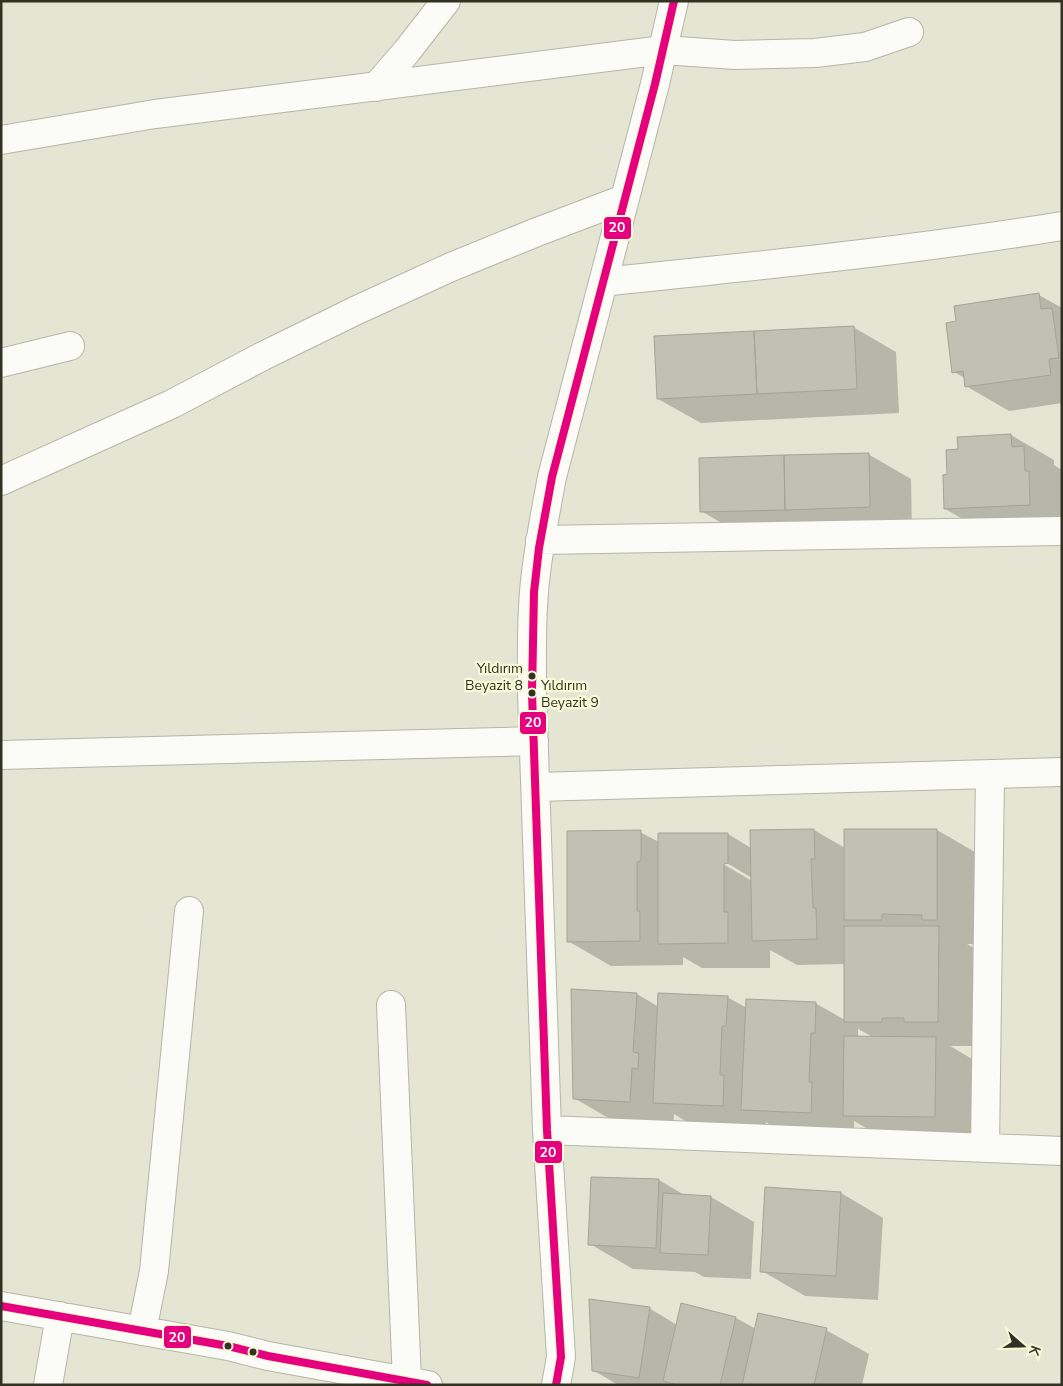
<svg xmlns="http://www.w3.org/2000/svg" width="1063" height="1386" font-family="'Nunito Sans',sans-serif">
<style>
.shadow{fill:#0003;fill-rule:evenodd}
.building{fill:#c0c1b2;stroke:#a3a494}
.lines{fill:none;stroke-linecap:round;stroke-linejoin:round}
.minor-casing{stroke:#b5b6a7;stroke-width:30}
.minor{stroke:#fbfbf8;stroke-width:28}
.bus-1-casing{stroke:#f8fad7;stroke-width:11}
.bus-1{stroke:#e5007d;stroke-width:8}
.bus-dot{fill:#313224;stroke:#f8fad7;stroke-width:2}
.labels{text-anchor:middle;stroke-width:4.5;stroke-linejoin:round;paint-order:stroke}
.bus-label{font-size:14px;fill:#313224;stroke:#f8fad7;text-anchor:end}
.line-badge{stroke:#f8fad7;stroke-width:2}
.badge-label{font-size:14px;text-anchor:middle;font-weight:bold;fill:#fff}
</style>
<rect width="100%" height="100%" fill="#e4e5d2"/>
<path class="shadow" d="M 1039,295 L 1062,308 L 1062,403 L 1009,411 L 966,386 L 965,378 L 954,372 Z
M 853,327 L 896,352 L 899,413 L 701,423 L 658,399 Z
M 1011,435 L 1054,460 L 1054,465 L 1062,470 L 1062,530 L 988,533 L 945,509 L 948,476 L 959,450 Z
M 868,454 L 911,479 L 912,531 L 744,536 L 701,511 Z
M 814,830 L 845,848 L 937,830 L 980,855 L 980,944 L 967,944 L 981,952 L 981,1046 L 950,1046 L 979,1063 L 978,1141 L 887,1140 L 854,1121 L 854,1137 L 785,1134 L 766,1122 L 765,1130 L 697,1128 L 674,1114 L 673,1126 L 617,1123 L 574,1098 L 572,991 L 637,994 L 659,1007 L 727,997 L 747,1008 L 815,1003 L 845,1020 L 845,964 L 797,965 L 770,950 L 770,968 L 702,968 L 683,957 L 683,965 L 611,966 L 568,941 L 640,832 L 659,842 L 728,834 L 751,848 ZM 720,859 L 752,878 L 752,881 L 718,861 ZM 858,1029 L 873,1037 L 858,1037 Z
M 593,1178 L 659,1180 L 686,1196 L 711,1197 L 754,1222 L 751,1279 L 704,1277 L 695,1272 L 633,1269 L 590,1244 Z
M 841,1193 L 883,1218 L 878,1300 L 805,1296 L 762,1271 Z
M 682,1305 L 736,1318 L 756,1329 L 826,1330 L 869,1354 L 862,1385 L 618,1385 L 593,1370 L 649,1308 L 677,1325 Z"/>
<path class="building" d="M 1039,293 L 1041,309 L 1052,308 L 1059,358 L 1049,359 L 1051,375 L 965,387 L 963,371 L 952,373 L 946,323 L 956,321 L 954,306 Z
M 854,326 L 857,389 L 757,394 L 754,331 Z
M 754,331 L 757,394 L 657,399 L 654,336 Z
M 1011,434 L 1012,447 L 1024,446 L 1025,471 L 1029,471 L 1030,505 L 944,509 L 943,475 L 947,474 L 946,450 L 958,449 L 957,437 Z
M 869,453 L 870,507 L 785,510 L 784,455 Z
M 784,455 L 785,510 L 700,512 L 699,458 Z
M 814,829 L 815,859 L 811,859 L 813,908 L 816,908 L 817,939 L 752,941 L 750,830 Z
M 844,829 L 937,829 L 937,920 L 922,920 L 922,915 L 882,914 L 882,920 L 844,920 Z
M 641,830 L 641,861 L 637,862 L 637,911 L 640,911 L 640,941 L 567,942 L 567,831 Z
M 658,833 L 728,833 L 728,863 L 724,864 L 724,912 L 728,912 L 728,943 L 658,944 Z
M 844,926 L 939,926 L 938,1022 L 904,1022 L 904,1018 L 882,1018 L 882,1022 L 844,1022 Z
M 571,989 L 637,993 L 633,1052 L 639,1053 L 638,1069 L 632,1068 L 630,1102 L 573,1099 Z
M 658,993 L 728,996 L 726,1026 L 722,1026 L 720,1075 L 724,1075 L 723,1106 L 653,1103 Z
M 746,999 L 816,1002 L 815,1033 L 811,1033 L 809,1082 L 812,1082 L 811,1113 L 741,1110 Z
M 844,1036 L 936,1037 L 935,1117 L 843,1116 Z
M 591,1177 L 659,1179 L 656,1248 L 588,1245 Z
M 765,1187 L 841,1192 L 836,1276 L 760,1272 Z
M 663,1193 L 711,1196 L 708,1255 L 660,1253 Z
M 589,1299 L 650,1307 L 639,1378 L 592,1371 Z
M 681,1303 L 736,1317 L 720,1385 L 678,1385 L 663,1381 Z
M 758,1313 L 827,1328 L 814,1385 L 742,1385 Z"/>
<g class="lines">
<g class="minor-casing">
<path id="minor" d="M 376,87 L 407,51 L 446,1
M 1,140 L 155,114 L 663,50 L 735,55 L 815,53 L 865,47 L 909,32
M 603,282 C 756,266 909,251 1062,226
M 1,363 L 70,346
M 1,481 L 172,404 L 263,356 L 357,310 L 451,267 L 537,232 L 624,199
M 540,540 L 1062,531
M 1,755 L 534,741
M 536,787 L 1062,772
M 391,1005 L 407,1381
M 547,1130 L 1062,1151
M 985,1148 L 990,774
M 1,1306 L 228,1346 L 268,1356 L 428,1385
M 142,1331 L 154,1271 L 189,911
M 48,1385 L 60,1316
M 556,1385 L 561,1357 L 547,1130 L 532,693 C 532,659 531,626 534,592 C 537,553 545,515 552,477 L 655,84 L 674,1"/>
</g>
<use href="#minor" class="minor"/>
<g class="bus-1-casing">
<path id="bus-1" d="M 1,1306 L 228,1346 L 268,1356 L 427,1385
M 556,1385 L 561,1357 L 547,1130 L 532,693 L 534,592 L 539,548 L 552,477 L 655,84 L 674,1"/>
</g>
<use href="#bus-1" class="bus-1"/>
</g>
<g class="bus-dot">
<circle cx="532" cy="676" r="4.5"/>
<circle cx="532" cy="693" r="4.5"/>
<circle cx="228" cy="1346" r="4.5"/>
<circle cx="253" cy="1352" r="4.5"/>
</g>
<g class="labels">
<g class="bus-label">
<text x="523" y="673">Yıldırım<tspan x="523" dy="17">Beyazit 8</tspan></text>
<text x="541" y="690" text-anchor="start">Yıldırım<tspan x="541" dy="17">Beyazit 9</tspan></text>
</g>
</g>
<g class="line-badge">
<rect x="603" y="216" width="29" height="24" rx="5" fill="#e5007d"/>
<rect x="519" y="711" width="28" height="24" rx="5" fill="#e5007d"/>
<rect x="534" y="1140" width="29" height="24" rx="5" fill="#e5007d"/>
<rect x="163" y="1325" width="29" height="24" rx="5" fill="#e5007d"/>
</g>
<g class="badge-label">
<text x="617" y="232">20</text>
<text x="533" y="727">20</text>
<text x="548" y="1157">20</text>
<text x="177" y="1342">20</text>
</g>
<rect width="1063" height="1386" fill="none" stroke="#313224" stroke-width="5"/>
<g transform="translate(1023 1346) rotate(110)" stroke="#f8fad7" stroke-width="4" paint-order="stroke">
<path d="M0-4L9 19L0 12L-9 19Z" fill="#313224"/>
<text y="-8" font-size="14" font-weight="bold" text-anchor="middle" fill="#313224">K</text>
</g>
</svg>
